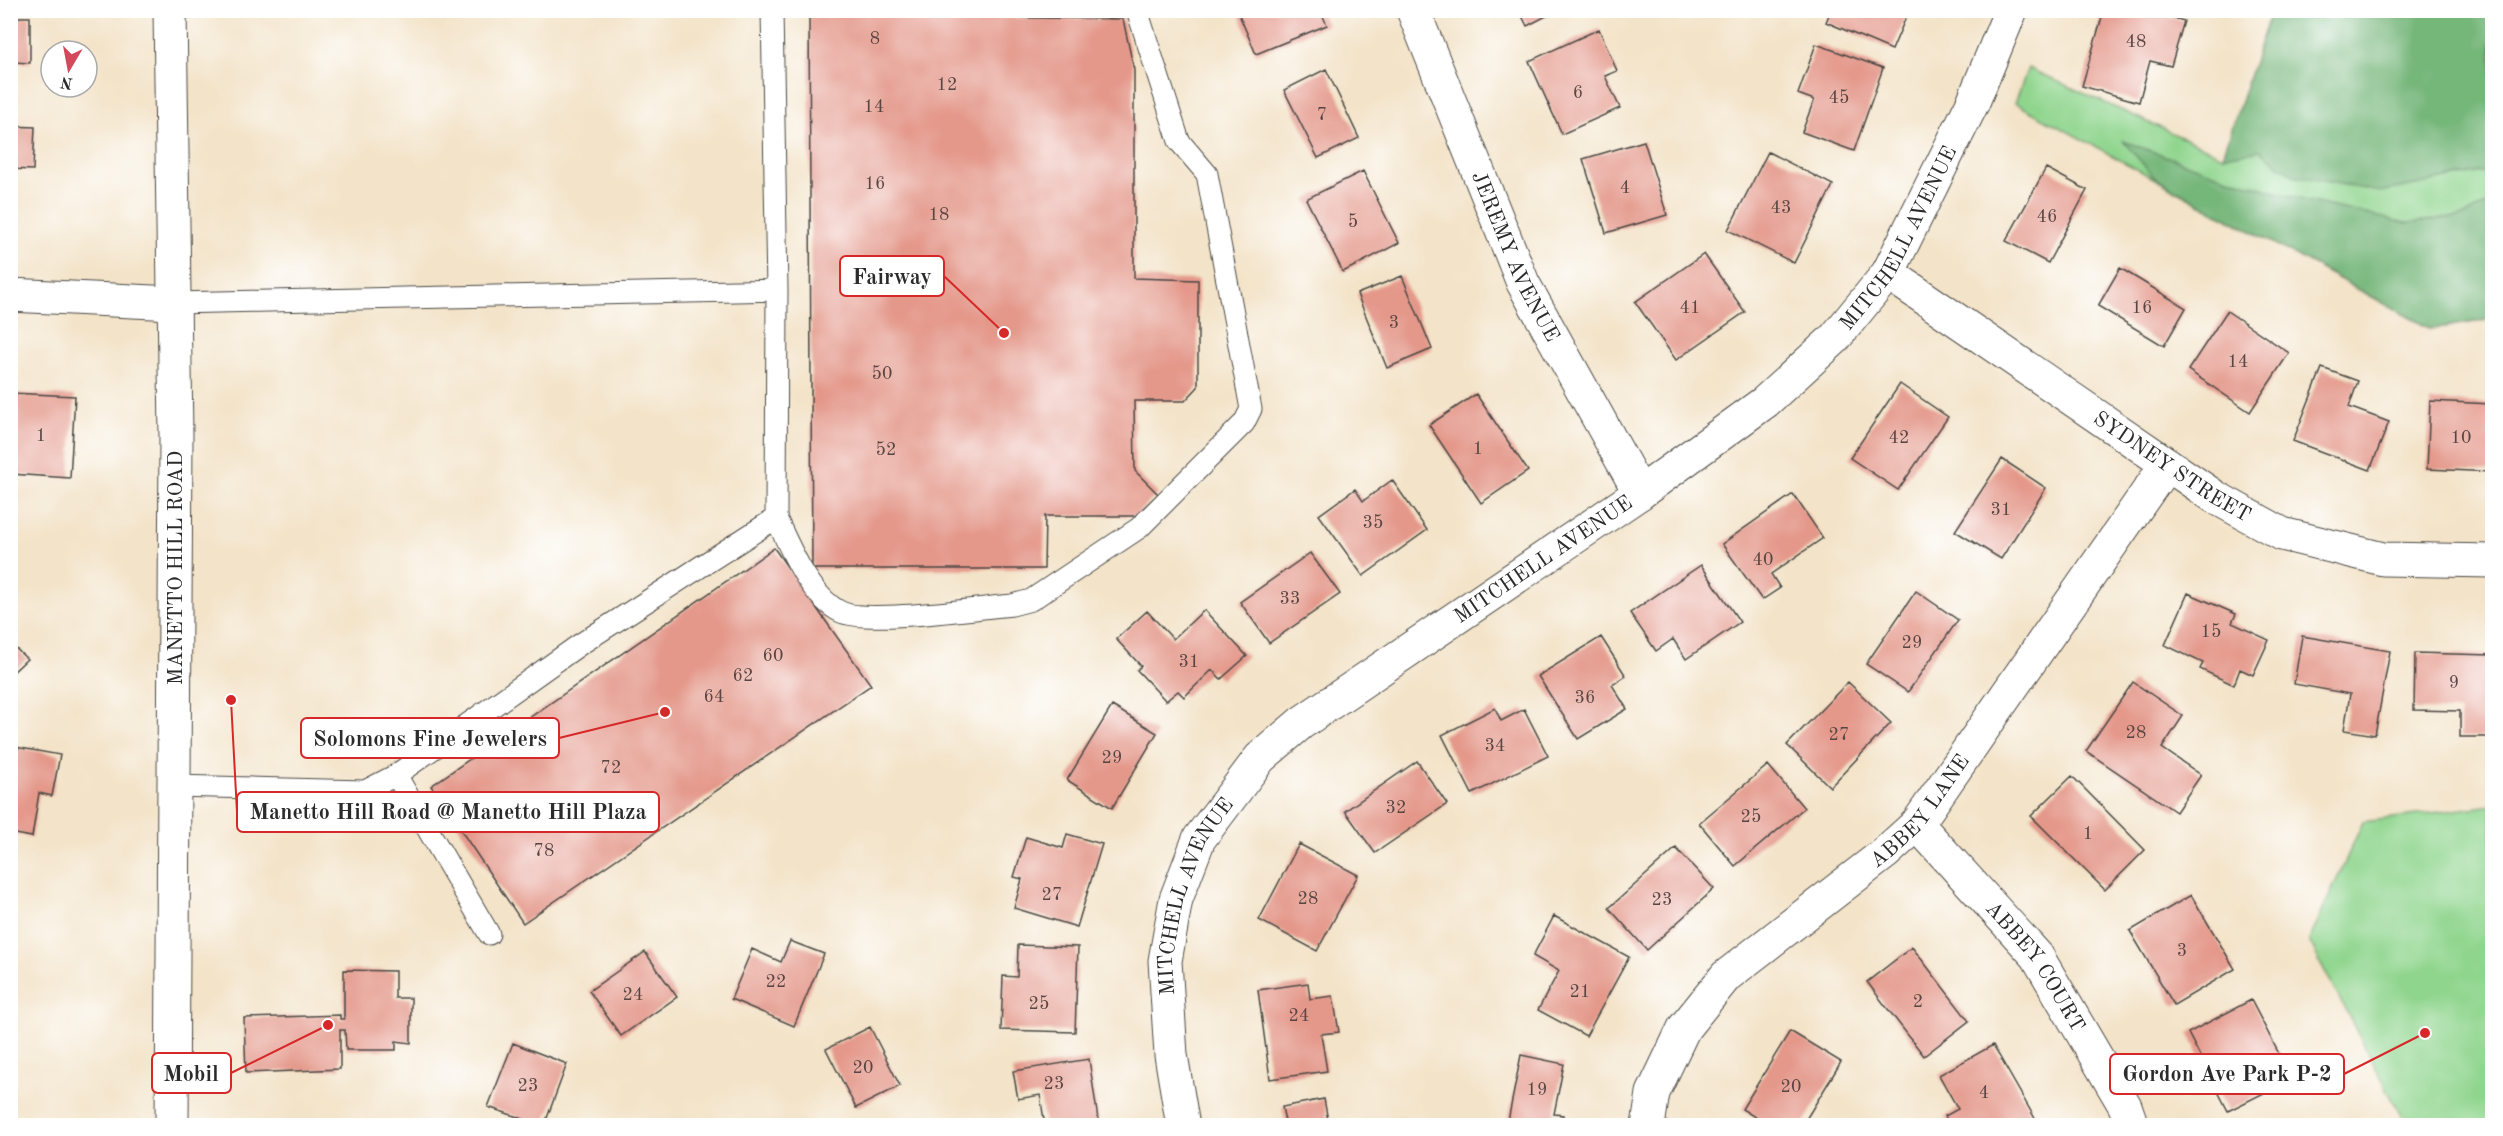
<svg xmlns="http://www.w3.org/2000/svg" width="2503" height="1136" font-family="'Old Standard TT',serif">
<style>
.green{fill:#90d58e;stroke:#5e805c;stroke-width:1.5}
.forest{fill:#74b679;stroke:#507052;stroke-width:1.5}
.building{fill:#e4988a}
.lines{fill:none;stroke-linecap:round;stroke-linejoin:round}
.lane-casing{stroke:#494743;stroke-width:23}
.street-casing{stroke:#494743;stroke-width:35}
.secondary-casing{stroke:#494743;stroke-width:35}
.lane{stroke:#fff;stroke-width:21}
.street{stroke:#fff;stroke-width:33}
.secondary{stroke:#fff;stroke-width:33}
.labels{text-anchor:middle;stroke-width:4.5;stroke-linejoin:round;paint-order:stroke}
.number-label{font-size:18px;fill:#594643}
.street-label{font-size:21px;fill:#2b2b2b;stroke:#fff}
.leader{fill:none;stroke:#d62828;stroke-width:2}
.callout-dot{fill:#d62828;stroke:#fff;stroke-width:2}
.callout{fill:#fff;stroke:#d62828;stroke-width:2}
.callout-label{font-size:22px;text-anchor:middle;font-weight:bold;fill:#2b2b2b}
</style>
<rect width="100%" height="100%" fill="#fff"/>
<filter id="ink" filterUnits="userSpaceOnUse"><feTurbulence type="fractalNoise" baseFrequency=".0167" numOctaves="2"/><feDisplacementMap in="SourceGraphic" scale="12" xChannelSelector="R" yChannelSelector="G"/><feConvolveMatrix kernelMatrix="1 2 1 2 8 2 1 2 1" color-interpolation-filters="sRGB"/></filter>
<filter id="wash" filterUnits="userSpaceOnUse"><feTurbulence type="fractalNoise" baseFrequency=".008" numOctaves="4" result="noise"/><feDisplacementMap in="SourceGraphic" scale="24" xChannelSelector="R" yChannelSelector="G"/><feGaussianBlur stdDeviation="1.35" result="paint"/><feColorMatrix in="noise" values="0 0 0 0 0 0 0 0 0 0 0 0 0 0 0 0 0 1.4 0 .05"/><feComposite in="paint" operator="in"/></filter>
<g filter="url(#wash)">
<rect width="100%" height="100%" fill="#f3e3c8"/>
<path class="green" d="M 2271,11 L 2492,11 L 2492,319 L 2431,329 L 2015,103 L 2028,68 L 2223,156 Z
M 2492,805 L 2492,1125 L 2406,1125 L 2309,941 L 2363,822 Z"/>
<path class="forest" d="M 2271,11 L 2492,11 L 2492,167 L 2487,171 L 2380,192 L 2293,175 L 2260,150 L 2223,156 Z
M 2123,141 L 2225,177 L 2311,202 L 2407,223 L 2464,216 L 2492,202 L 2492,319 L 2431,329 L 2156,179 Z"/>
<g id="blocks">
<path class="building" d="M 809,10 L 967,10 L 967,17 L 1123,19 L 1134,70 L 1134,278 L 1198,280 L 1198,387 L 1185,401 L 1134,401 L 1135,471 L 1158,494 L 1135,516 L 1045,516 L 1044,569 L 812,569 Z
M 1237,10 L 1320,10 L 1327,25 L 1256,54 Z
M 1519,10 L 1558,10 L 1527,26 Z
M 1831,10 L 1909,10 L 1892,50 L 1826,22 Z
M 2104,10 L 2146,10 L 2184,21 L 2171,66 L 2150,61 L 2139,102 L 2082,86 Z
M 10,17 L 30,17 L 30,63 L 13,62 L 13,85 Z
M 1599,29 L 1617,71 L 1605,76 L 1620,108 L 1562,134 L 1529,61 Z
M 1816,44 L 1883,68 L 1854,151 L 1802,132 L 1814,100 L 1798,94 Z
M 1326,69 L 1359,138 L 1318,158 L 1284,90 Z
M 10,126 L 35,127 L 33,170 L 10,169 Z
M 1644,141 L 1667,215 L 1606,233 L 1583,159 Z
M 1768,152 L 1833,185 L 1794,263 L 1728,230 Z
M 2046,168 L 2087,190 L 2048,263 L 2006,241 Z
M 1363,171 L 1399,243 L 1343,272 L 1306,199 Z
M 1704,254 L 1745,312 L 1676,360 L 1635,302 Z
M 2120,268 L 2186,308 L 2164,346 L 2098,306 Z
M 1402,276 L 1432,349 L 1387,368 L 1357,294 Z
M 2227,311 L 2289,353 L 2250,412 L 2188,370 Z
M 2322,368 L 2358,381 L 2349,407 L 2389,422 L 2370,470 L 2293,441 Z
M 1900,384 L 1948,417 L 1898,490 L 1850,458 Z
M 10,393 L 75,396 L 70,478 L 10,474 Z
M 1476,394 L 1528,471 L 1481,503 L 1429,425 Z
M 2430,401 L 2492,404 L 2492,472 L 2427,469 Z
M 2002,459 L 2046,488 L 2001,559 L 1955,531 Z
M 1392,480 L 1427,530 L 1363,576 L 1319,515 L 1355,489 L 1363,501 Z
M 1793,494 L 1823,538 L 1771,574 L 1780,588 L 1762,600 L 1722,544 Z
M 774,548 L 871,685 L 523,923 L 431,786 Z
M 1310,553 L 1340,594 L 1269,643 L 1240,602 Z
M 1701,565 L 1740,622 L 1686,659 L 1673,639 L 1656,651 L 1630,613 Z
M 1916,591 L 1958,620 L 1908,692 L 1866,664 Z
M 2188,593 L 2236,614 L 2232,623 L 2269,640 L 2253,675 L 2240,669 L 2234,685 L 2200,669 L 2203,663 L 2165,645 Z
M 1204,610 L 1247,656 L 1221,679 L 1212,670 L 1184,697 L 1178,691 L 1166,701 L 1137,670 L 1141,666 L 1116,639 L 1147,611 L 1173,639 Z
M 2302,636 L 2390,651 L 2375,735 L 2344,730 L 2350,694 L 2294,684 Z
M 1601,637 L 1626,676 L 1612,685 L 1627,709 L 1578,739 L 1538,676 Z
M 10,643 L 27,659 L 10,675 Z
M 2415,653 L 2492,655 L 2492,737 L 2460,737 L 2460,711 L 2414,710 Z
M 1848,682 L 1891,723 L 1830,787 L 1787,745 Z
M 2133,682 L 2183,716 L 2162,748 L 2201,775 L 2176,812 L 2086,751 Z
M 1112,706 L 1157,733 L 1112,808 L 1067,780 Z
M 1495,708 L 1501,721 L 1524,709 L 1548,756 L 1472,794 L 1442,735 Z
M 10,746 L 60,755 L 52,796 L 39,793 L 32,837 L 10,833 Z
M 1417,761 L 1447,804 L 1375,853 L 1345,811 Z
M 1768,765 L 1804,808 L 1735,866 L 1699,823 Z
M 2072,776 L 2145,850 L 2105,890 L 2031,816 Z
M 1067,834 L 1102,844 L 1077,927 L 1014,908 L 1022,879 L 1014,877 L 1026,837 L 1063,848 Z
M 1299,844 L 1358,875 L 1317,951 L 1259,920 Z
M 1676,848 L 1714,889 L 1647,950 L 1609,908 Z
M 2191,895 L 2235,969 L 2174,1005 L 2130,931 Z
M 1554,916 L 1629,957 L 1586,1036 L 1538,1010 L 1559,971 L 1533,956 Z
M 790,941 L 824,954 L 794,1026 L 731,999 L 752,949 L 781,962 Z
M 1018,945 L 1078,947 L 1075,1032 L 1001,1030 L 1003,976 L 1017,977 Z
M 1912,947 L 1969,1021 L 1924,1056 L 1867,982 Z
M 645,952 L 677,997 L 621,1036 L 589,991 Z
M 344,970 L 395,971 L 395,998 L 411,998 L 411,1043 L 396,1041 L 396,1050 L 346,1050 L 345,1030 L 340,1030 L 340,1069 L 246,1073 L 244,1018 L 340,1015 L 340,1019 L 344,1019 Z
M 1308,983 L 1310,999 L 1333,996 L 1339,1032 L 1321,1034 L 1327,1071 L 1270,1079 L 1258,990 Z
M 2251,1000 L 2292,1079 L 2228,1111 L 2188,1033 Z
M 870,1027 L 900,1086 L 856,1108 L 826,1049 Z
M 1790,1031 L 1841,1062 L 1802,1126 L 1769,1126 L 1742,1109 Z
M 513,1043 L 567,1064 L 544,1126 L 488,1107 Z
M 1993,1045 L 2037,1122 L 2031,1126 L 1950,1126 L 1945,1116 L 1958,1109 L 1939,1075 Z
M 1521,1055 L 1564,1064 L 1554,1114 L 1563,1115 L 1561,1126 L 1507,1126 Z
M 1089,1059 L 1099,1126 L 1045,1126 L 1040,1095 L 1018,1099 L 1013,1071 Z
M 1324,1099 L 1329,1126 L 1286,1126 L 1282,1107 Z"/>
</g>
</g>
<g filter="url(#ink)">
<use href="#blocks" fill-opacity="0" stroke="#494743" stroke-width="1.5"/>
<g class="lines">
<g class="lane-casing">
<path id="lane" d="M 174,303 L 777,290
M 776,518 C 790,548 810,597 841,612 C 867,624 978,608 1012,605 L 1031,600 L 1139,528 L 1244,423 L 1251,409 L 1207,174 L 1179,141 L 1137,10
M 174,786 L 365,791 L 396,775
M 489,934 L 396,775 L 579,645 L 776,518 L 777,290 L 772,10"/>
</g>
<g class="street-casing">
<g id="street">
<path id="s1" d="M 1413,10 L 1523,283 L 1640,493"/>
<path id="s2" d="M 1888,273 L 2215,497 L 2282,534 L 2383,559 L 2492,561"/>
<path d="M 10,295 L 174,303"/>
<path id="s3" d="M 1917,824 L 2037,956 L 2125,1106 L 2132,1126"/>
<path id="s4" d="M 1183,1126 L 1171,1055 L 1165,961 L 1176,899 L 1199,839 L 1260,758 L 1301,723 L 1640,493 L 1765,402 L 1834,339 L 1888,273 L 1973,102 L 2011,10"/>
<path id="s5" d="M 1648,1126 L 1653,1093 L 1684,1028 L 1726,976 L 1885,853 L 1917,824 L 2167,464"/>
</g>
</g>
<g class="secondary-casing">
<path id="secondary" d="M 170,10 L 176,436 L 172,1126"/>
</g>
<use href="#lane" class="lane"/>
<use href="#street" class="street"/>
<use href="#secondary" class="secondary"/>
</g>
</g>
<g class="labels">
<g class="number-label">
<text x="875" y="44">8</text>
<text x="2136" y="47">48</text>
<text x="947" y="90">12</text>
<text x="1578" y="98">6</text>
<text x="1839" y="103">45</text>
<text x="874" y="112">14</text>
<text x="1322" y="120">7</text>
<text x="875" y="189">16</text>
<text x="1625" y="193">4</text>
<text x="1781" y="213">43</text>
<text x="939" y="220">18</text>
<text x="2047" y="222">46</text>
<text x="1353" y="227">5</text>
<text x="1690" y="313">41</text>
<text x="2142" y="313">16</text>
<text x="1394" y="328">3</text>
<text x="2238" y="367">14</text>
<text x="882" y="379">50</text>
<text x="41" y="441">1</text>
<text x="1899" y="443">42</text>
<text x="2461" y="443">10</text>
<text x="1478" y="454">1</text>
<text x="886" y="455">52</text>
<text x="2001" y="515">31</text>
<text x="1373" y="528">35</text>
<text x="1763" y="565">40</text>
<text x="1290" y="604">33</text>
<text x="2211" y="637">15</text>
<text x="1912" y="648">29</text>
<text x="773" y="661">60</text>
<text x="1189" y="667">31</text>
<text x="743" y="681">62</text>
<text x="2454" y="688">9</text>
<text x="714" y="702">64</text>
<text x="1585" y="703">36</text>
<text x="2136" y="738">28</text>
<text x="1839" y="740">27</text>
<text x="1495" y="751">34</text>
<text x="1112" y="763">29</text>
<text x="611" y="773">72</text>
<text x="1396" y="813">32</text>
<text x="1751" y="822">25</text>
<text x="2088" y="839">1</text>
<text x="544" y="856">78</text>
<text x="1052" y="900">27</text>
<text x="1308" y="904">28</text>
<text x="1662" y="905">23</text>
<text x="2182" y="956">3</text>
<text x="776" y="987">22</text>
<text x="1580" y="997">21</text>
<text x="633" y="1000">24</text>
<text x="1918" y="1007">2</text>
<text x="1039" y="1009">25</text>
<text x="1299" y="1021">24</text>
<text x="863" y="1073">20</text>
<text x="1054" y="1089">23</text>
<text x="528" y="1091">23</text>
<text x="1791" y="1092">20</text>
<text x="1537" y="1095">19</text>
<text x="1984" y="1098">4</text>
</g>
<g class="street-label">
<text dy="7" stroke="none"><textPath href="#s4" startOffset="1227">MITCHELL AVENUE</textPath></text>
<text dy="7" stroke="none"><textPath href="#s1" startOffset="267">JEREMY AVENUE</textPath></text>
<text dy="7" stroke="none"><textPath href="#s2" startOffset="344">SYDNEY STREET</textPath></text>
<text dy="7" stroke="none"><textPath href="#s4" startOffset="741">MITCHELL AVENUE</textPath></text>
<text transform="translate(175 568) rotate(-90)" y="7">MANETTO HILL ROAD</text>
<text dy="7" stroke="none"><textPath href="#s5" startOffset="428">ABBEY LANE</textPath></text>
<text dy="7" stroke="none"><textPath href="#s4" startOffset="237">MITCHELL AVENUE</textPath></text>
<text dy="7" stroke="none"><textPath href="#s3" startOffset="186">ABBEY COURT</textPath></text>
</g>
</g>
<path class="leader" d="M1004 333L944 276M665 712L559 738M231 700L237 812M328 1025L231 1073M2425 1033L2344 1074"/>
<g class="callout-dot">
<circle cx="1004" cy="333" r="6"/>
<circle cx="665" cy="712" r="6"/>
<circle cx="231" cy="700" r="6"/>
<circle cx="328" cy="1025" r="6"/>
<circle cx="2425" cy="1033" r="6"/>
</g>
<g class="callout">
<rect x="840" y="256" width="104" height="40" rx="6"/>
<rect x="301" y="718" width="258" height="40" rx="6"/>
<rect x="237" y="792" width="422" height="40" rx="6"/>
<rect x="152" y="1053" width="79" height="40" rx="6"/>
<rect x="2110" y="1054" width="234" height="40" rx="6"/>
</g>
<g class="callout-label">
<text x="892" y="284">Fairway</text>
<text x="430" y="746">Solomons Fine Jewelers</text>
<text x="448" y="819">Manetto Hill Road @ Manetto Hill Plaza</text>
<text x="191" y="1081">Mobil</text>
<text x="2227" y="1081">Gordon Ave Park P-2</text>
</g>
<rect width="2503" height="1136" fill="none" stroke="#fff" stroke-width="36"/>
<g transform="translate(69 69) rotate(190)"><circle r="28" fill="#ffffff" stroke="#aaaaaa" stroke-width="1.5"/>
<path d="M0-4.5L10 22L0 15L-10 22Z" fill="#d1495b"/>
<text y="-9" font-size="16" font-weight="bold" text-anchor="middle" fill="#2b2b2b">N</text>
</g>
</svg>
